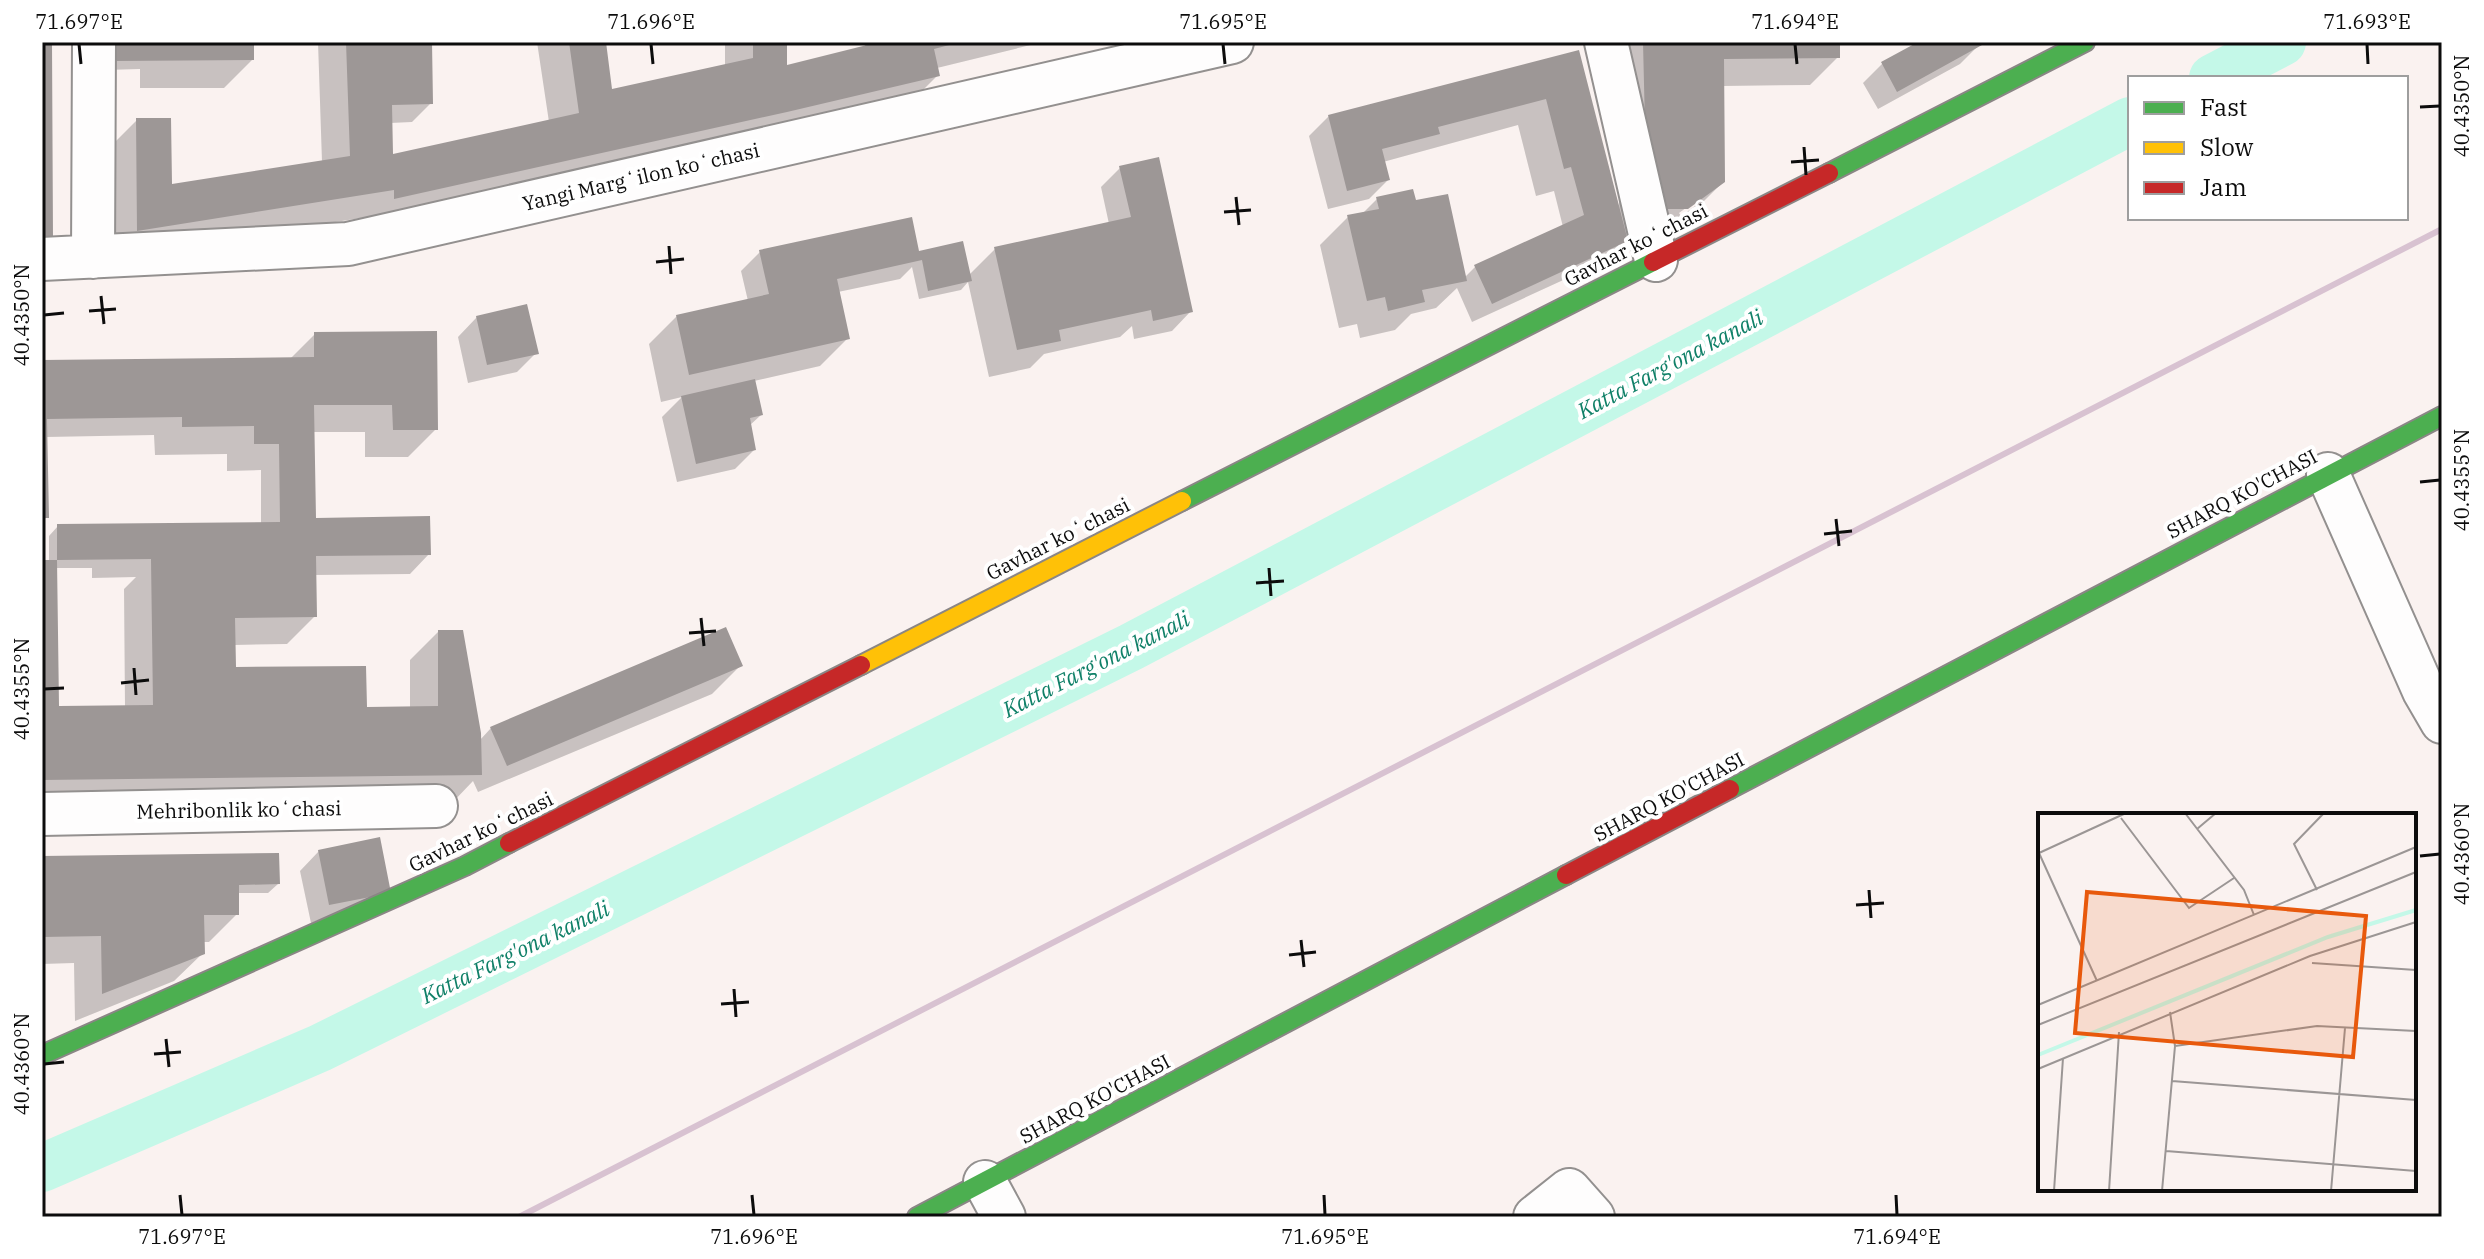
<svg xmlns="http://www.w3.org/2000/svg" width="2484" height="1259" font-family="'IBM Plex Serif',serif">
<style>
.shadow{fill:#0003;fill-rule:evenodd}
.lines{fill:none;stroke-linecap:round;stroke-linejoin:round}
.canal{stroke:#c4f8e8;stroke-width:48}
.building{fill:#9d9796}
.street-casing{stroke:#93908f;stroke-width:46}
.fast-casing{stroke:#8a8685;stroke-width:22}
.slow-casing{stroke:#8a8685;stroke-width:22}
.jam-casing{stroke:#8a8685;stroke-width:22}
.street{stroke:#fefdfd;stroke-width:42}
.fast{stroke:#4caf50;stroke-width:18}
.slow{stroke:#ffc107;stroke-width:18}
.jam{stroke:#c62828;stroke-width:18}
.rail{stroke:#d8c2d1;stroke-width:6}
.ticks{fill:none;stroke:#0c0c0c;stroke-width:3}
.labels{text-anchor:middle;stroke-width:8;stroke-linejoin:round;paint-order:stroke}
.street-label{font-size:20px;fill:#0c0c0c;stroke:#fff}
.water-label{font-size:22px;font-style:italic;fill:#108068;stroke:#fff}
.inset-river{fill:none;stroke:#c4f8e8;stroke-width:4}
.inset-road{fill:none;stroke:#9b9695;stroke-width:2}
.view{fill:#e8590c;fill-opacity:0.15;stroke:#e8590c;stroke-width:4}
.inset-edge{fill:none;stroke:#0c0c0c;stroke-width:4}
.neatline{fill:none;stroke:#0c0c0c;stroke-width:3}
.ticks-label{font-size:20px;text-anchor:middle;fill:#0c0c0c}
</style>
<rect width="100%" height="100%" fill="#faf2f0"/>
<path class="shadow" d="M 105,42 L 252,42 L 252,60 L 224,88 L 140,88 L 140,69 L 105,70 Z
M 318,42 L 430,42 L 431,103 L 412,122 L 390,123 L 391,156 L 549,122 L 537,42 L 604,42 L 610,91 L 725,66 L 725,42 L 785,42 L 785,67 L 865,48 L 865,42 L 1043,42 L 937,68 L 938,75 L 910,103 L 367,225 L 367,217 L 109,258 L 109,148 L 137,120 L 170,187 L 322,162 Z
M 1616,42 L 1838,42 L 1838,57 L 1810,85 L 1722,86 L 1723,182 L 1695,210 L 1658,236 L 1625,237 L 1626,240 L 1607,260 L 1472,322 L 1457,288 L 1436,308 L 1411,314 L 1395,330 L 1360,338 L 1357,324 L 1339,328 L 1320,245 L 1348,217 L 1361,215 L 1377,199 L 1414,203 L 1464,278 L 1475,267 L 1563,227 L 1554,191 L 1536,196 L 1518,125 L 1383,162 L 1388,180 L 1369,199 L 1328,209 L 1309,136 L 1329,116 L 1577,52 L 1619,207 ZM 1698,199 L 1698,204 L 1681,216 L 1679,213 Z
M 1923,42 L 1978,42 L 1979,45 L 1960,64 L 1878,109 L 1863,83 L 1882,64 Z
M 1120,168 L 1191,311 L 1172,331 L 1134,339 L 1132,326 L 1120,337 L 1044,354 L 1030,368 L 989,377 L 968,282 L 961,290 L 919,299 L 912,267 L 900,279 L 838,292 L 848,338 L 820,366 L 754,381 L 761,415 L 749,426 L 754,450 L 735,469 L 677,482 L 662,417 L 682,397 L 661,402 L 649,344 L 677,316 L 748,301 L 741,271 L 760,252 L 918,253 L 969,275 L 995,249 L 1109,224 L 1101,187 Z
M 477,317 L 536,353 L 517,372 L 468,383 L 458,337 Z
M 315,334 L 436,429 L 408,457 L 365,457 L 365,432 L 313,432 L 314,520 L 429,554 L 410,574 L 314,575 L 315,616 L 287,644 L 234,645 L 234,669 L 365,709 L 410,708 L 410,660 L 438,632 L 480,740 L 491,728 L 740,666 L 712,694 L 478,792 L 473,781 L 452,803 L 42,807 L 42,562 L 49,562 L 49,536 L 58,526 L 261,524 L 261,470 L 227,471 L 227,454 L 155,455 L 154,435 L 46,437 L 47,517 L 42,521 L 42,362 L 290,359 ZM 55,568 L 92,568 L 92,578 L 136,577 L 124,589 L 125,708 L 57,708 Z
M 319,851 L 389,892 L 311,923 L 300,871 Z
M 42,858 L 278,884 L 268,893 L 237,893 L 237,914 L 209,942 L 202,942 L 203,953 L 174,981 L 75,1021 L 74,963 L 42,964 Z"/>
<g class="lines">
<path class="canal" d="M 2213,78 L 2282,42
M 42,1168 L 320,1048 L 1131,647 L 2130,121"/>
</g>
<path class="building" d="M 42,42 L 52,42 L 53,240 L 42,240 Z
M 114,42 L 254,42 L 254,60 L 114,61 Z
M 346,42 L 432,42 L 433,104 L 392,105 L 393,154 L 579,113 L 569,42 L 606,42 L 612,89 L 753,58 L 753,42 L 787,42 L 787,65 L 879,42 L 957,43 L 934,49 L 940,76 L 787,112 L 394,199 L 394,190 L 137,231 L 136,118 L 171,118 L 172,184 L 350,156 Z
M 1643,42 L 1840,42 L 1840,58 L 1724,59 L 1725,182 L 1688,209 L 1647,209 Z
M 1918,42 L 1980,42 L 1982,45 L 1897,92 L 1881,62 Z
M 1579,50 L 1628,241 L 1492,304 L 1474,265 L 1584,215 L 1571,167 L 1564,169 L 1546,99 L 1438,127 L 1440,134 L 1382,149 L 1390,180 L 1347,191 L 1328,115 Z
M 1159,157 L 1193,312 L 1153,321 L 1151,310 L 1059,330 L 1061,341 L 1017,350 L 994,247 L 1131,217 L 1119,166 Z
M 1413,189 L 1416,200 L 1448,194 L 1467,281 L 1422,290 L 1425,302 L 1388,311 L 1385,297 L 1367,301 L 1347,215 L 1379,209 L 1376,197 Z
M 912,217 L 919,251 L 963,241 L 972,281 L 928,291 L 922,260 L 837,279 L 850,339 L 689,375 L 676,315 L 769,294 L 759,250 Z
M 527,304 L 539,354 L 487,365 L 476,316 Z
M 437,331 L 438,430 L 393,430 L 392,405 L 314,405 L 316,518 L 430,516 L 431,555 L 316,556 L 317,617 L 235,618 L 236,667 L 366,666 L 367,707 L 438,706 L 438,630 L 463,630 L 481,733 L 482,775 L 42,780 L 42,560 L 57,560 L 59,706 L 153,705 L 151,559 L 57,560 L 57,524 L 280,522 L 279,444 L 254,444 L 254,426 L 182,427 L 182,417 L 47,419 L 49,518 L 42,518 L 42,360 L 314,357 L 314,332 Z
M 755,379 L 763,415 L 750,418 L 756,450 L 696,464 L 681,396 Z
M 726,627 L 743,666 L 507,766 L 490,727 Z
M 380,837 L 391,893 L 329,905 L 318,850 Z
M 279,853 L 280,884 L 239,885 L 239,915 L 204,915 L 205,954 L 102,994 L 101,936 L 42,937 L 42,856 Z"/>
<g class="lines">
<g class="street-casing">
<path id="street" d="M 1606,42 L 1656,260
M 93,257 L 94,42
M 42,259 L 348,244 L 1232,42
M 2328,474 L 2424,691 L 2442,722
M 42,814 L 436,806
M 985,1182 L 1004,1217
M 1535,1217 L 1569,1190 L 1593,1217"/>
</g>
<g class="fast-casing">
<path id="fast" d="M 1829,173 L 2085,42
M 1182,501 L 1653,262
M 1730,789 L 2442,416
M 42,1055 L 465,866 L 509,843
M 917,1217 L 1566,875"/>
</g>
<g class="slow-casing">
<path id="slow" d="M 861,665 L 1182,501"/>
</g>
<g class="jam-casing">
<path id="jam" d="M 1653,262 L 1829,173
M 509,843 L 861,665
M 1566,875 L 1730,789"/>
</g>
<use href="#street" class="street"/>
<use href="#fast" class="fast"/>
<use href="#slow" class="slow"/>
<use href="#jam" class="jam"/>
<path class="rail" d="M 519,1217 L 2442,229"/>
</g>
<path class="ticks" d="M 79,44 L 81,64M 651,44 L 653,64M 1223,44 L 1225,64M 1795,44 L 1797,64M 2367,44 L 2368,64M 2420,107 L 2440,106M 1804,147 L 1806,175M 1791,162 L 1819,160M 1236,197 L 1239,225M 1224,212 L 1251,210M 669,246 L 671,274M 656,262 L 684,259M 101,296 L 104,324M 89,311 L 116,309M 44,315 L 64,313M 2420,482 L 2440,480M 1836,519 L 1839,546M 1824,534 L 1852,531M 1269,568 L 1271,596M 1256,583 L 1284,581M 701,618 L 704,646M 689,633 L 716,631M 134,668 L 136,695M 121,683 L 149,680M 44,689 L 64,688M 2420,856 L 2440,854M 1869,890 L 1871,918M 1856,905 L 1884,903M 1301,940 L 1304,967M 1289,955 L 1316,952M 734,989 L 736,1017M 721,1004 L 749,1002M 166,1039 L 169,1067M 154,1054 L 181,1052M 44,1064 L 64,1062M 180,1195 L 182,1215M 752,1195 L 754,1215M 1324,1195 L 1325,1215M 1896,1195 L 1897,1215"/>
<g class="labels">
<g class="street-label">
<text transform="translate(641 177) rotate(-13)" y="7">Yangi Margʻilon koʻchasi</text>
<text transform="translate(1636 245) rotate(-27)" y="7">Gavhar koʻchasi</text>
<text transform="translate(2242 494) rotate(-28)" y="7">SHARQ KO'CHASI</text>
<text transform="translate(1058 539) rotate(-27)" y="7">Gavhar koʻchasi</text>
<text transform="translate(1669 797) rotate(-28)" y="7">SHARQ KO'CHASI</text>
<text transform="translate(239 810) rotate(-1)" y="7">Mehribonlik koʻchasi</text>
<text transform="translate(481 832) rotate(-26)" y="7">Gavhar koʻchasi</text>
<text transform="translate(1095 1099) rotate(-28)" y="7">SHARQ KO'CHASI</text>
</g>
<g class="water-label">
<text transform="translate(1670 364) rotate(-28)" y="8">Katta Farg'ona kanali</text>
<text transform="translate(1096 664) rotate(-27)" y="8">Katta Farg'ona kanali</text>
<text transform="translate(515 952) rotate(-26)" y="8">Katta Farg'ona kanali</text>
</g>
</g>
<g transform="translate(2038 813)">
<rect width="378" height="378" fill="#faf2f0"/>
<path class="inset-river" d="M 0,242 L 290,124 L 378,97"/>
<path class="inset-road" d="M 147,0 L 206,77 L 216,102M 83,5 L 151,95 L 196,65M 159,16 L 178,0M 1,40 L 59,168M 1,40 L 88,0M 279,77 L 256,31 L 286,0M 274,150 L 378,157M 0,192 L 378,34M 0,212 L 378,59M 137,233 L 279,213 L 378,218M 0,256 L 272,143 L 378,109M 134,268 L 378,287M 128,338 L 378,358M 16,378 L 25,245M 71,378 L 81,219M 124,378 L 137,233 L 132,199M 293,378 L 307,215"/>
<path class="view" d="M 49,79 L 328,103 L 315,244 L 37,220 Z"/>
<rect width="378" height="378" class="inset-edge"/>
</g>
<rect width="2484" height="1259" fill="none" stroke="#ffffff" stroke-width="88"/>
<rect x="2128" y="76" width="280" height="144" fill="#ffffff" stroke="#9e9e9e" stroke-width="2"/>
<rect x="2144" y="102" width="40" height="12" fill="#4caf50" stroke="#9e9e9e" stroke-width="2"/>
<text x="2200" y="116" font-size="24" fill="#0c0c0c">Fast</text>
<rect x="2144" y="142" width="40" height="12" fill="#ffc107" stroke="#9e9e9e" stroke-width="2"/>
<text x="2200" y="156" font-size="24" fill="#0c0c0c">Slow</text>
<rect x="2144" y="182" width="40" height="12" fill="#c62828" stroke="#9e9e9e" stroke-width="2"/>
<text x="2200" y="196" font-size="24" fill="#0c0c0c">Jam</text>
<rect x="44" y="44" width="2396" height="1171" class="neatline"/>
<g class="ticks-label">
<text x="79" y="29">71.697°E</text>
<text x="651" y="29">71.696°E</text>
<text x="1223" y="29">71.695°E</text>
<text x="1795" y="29">71.694°E</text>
<text x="2367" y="29">71.693°E</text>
<text transform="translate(2462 106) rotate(-90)" y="7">40.4350°N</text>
<text transform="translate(22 315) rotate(-90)" y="7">40.4350°N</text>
<text transform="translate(2462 480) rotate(-90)" y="7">40.4355°N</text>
<text transform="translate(22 689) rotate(-90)" y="7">40.4355°N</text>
<text transform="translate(2462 854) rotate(-90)" y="7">40.4360°N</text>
<text transform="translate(22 1064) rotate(-90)" y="7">40.4360°N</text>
<text x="182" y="1244">71.697°E</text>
<text x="754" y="1244">71.696°E</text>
<text x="1325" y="1244">71.695°E</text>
<text x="1897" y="1244">71.694°E</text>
</g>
</svg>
